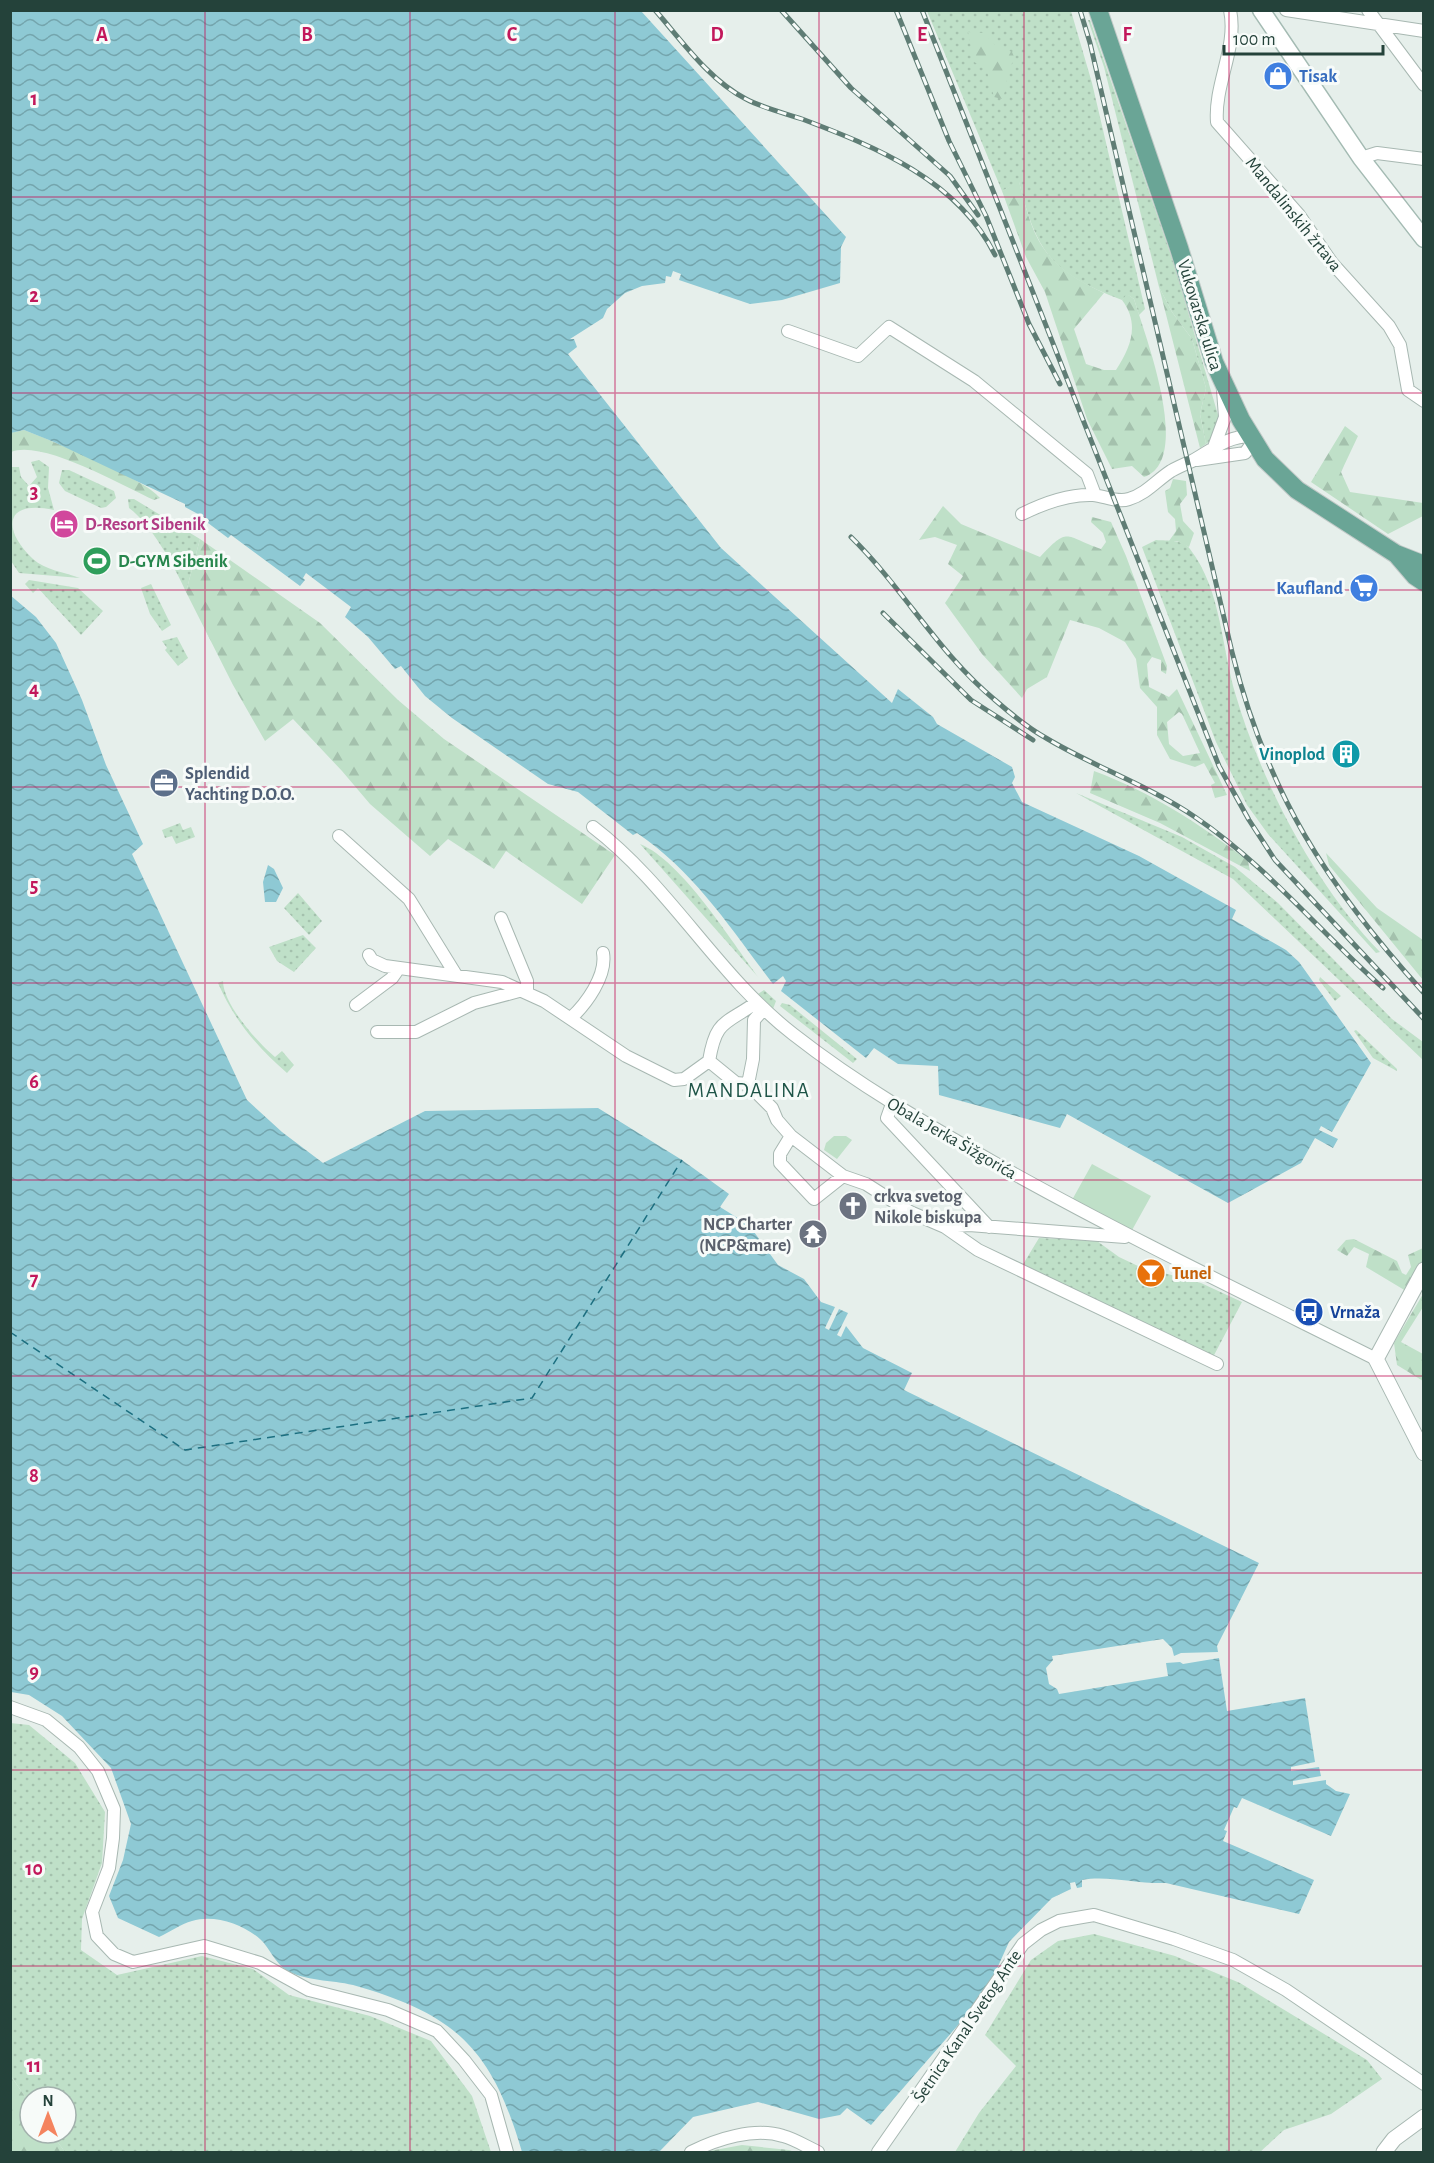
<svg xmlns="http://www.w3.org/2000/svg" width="1434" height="2163" font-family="'Alegreya Sans',sans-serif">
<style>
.grass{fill:url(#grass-dots)}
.forest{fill:url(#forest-firs);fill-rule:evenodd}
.park{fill:#bfe0c8}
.water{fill:url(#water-waves)}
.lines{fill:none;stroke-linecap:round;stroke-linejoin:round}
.ferry{stroke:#1c6f80;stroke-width:1.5;stroke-dasharray:8 6;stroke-linecap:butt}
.minor-casing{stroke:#a8b8b2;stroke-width:14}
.tertiary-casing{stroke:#a8b8b2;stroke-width:17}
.secondary-casing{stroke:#a4bbb3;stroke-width:19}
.primary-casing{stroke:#c2cac8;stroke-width:20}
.minor{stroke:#fff;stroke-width:12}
.tertiary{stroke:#fff;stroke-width:15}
.secondary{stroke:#fff;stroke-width:16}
.primary{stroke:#6aa596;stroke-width:18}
.rail-casing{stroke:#5f7d75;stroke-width:5}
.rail{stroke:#f7fbf9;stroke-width:3;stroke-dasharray:9;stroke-linecap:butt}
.grid{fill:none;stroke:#c2185b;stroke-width:1.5;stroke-opacity:0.55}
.labels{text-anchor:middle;stroke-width:6;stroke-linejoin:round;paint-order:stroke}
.shop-label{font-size:18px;font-weight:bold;fill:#366cbe;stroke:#f7fbf9;text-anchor:start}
.street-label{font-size:18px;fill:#24423a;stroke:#f7fbf9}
.hotel-label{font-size:18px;font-weight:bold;fill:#b23c85;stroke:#f7fbf9;text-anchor:start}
.leisure-label{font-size:18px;font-weight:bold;fill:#27864d;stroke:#f7fbf9;text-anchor:start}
.culture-label{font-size:18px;font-weight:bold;fill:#0d838f;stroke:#f7fbf9;text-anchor:end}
.service-label{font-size:18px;font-weight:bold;fill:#4e5e75;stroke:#f7fbf9;text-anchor:start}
.worship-label{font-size:18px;font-weight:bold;fill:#5b616d;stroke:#f7fbf9;text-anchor:start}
.food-label{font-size:18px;font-weight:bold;fill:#c56008;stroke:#f7fbf9;text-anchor:start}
.transit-label{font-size:18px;font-weight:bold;fill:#164399;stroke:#f7fbf9;text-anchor:start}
.quarter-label{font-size:21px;letter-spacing:1.5px;fill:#1f5548;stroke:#f7fbf9}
.grid-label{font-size:20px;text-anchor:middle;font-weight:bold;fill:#c2185b;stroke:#f7fbf9;stroke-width:6;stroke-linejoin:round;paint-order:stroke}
</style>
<defs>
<pattern id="grass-dots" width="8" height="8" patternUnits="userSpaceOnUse" patternTransform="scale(1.5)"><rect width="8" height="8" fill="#bfe0c8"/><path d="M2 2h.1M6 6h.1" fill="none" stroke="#a4c1ad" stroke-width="1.8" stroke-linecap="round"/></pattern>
<pattern id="forest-firs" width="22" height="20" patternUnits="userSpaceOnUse" patternTransform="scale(1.5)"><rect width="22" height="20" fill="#bfe0c8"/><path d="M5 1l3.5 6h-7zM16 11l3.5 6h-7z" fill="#a4c1ad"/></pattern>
<pattern id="water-waves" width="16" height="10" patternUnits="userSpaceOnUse" patternTransform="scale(1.5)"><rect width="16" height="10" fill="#8ec9d4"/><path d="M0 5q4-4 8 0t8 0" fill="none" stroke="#74a5ad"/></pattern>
</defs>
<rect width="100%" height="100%" fill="#e6efeb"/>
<path class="grass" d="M 927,11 L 1071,11 L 1092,83 L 1145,309 L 1139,315 L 1134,299 L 1128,295 L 1122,300 C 1052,273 1037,254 1019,182 L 1002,191 Z
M 1088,20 L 1090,20 L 1175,267 L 1218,415 C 1218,427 1217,437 1206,444 L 1200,414 L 1206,388 L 1192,339 L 1172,312 L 1159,287 L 1104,67 Z
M 39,460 L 49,467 L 48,488 L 54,510 C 5,499 1,529 33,559 C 45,570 64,572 80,578 L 19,573 L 11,561 L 11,467 L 19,467 L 21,477 L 29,486 L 37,477 L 31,462 Z
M 62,470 L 69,470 L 114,491 L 116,498 L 106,507 L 101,508 L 65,491 L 59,483 Z
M 128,499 L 134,499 L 200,539 L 186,592 C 175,567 151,524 129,508 Z
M 1156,540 C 1168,541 1183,539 1190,549 C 1222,591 1221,647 1236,696 C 1262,784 1316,886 1380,952 L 1376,953 L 1268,834 L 1247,805 L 1216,742 L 1142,547 Z
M 29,580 L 78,588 L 103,611 L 81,635 L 38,588 L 33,593 L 25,584 Z
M 151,584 L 171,625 L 162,631 L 150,614 L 141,588 Z
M 177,637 L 188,658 L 178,666 L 165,650 L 167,648 L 162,641 Z
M 1076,793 L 1182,837 L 1235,867 L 1278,903 L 1392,1019 L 1423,1042 L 1423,1060 L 1233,879 Z
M 180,823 L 183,830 L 191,827 L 195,837 L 176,844 L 172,836 L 165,838 L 162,830 Z
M 640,844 C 682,861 731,941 759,978 Z
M 298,893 L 322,921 L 309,935 L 284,908 Z
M 303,935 L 316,948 L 294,972 L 277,961 L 269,947 Z
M 1320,977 L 1341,996 L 1335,1001 L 1319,980 Z
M 223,981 C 223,1004 257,1042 275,1057 L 282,1051 L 294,1065 L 287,1073 C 257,1047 234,1020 218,983 Z
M 764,990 L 776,1001 L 773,1009 L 758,994 Z
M 782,1003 L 790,1005 L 857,1059 L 853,1063 L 780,1006 Z
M 1356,1030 L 1397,1069 L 1397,1071 L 1373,1058 L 1354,1031 Z
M 1039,1238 L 1097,1241 L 1119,1257 L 1138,1266 L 1201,1283 L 1242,1302 L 1212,1359 L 1022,1266 Z
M 10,1723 L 29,1725 L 75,1763 L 105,1812 L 102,1863 L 82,1919 L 81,1950 L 117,1975 L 202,1956 L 253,1969 L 289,1995 L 370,2016 L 431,2041 L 472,2096 L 491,2152 L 65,2152 L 51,2133 L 66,2133 L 66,2097 L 30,2097 L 30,2104 L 11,2076 Z
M 1094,1934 L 1175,1956 L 1240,1983 L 1367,2060 L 1382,2079 L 1331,2114 L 1284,2130 L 1260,2152 L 955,2152 L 979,2113 L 1016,2066 L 985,2035 L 1031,1960 L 1058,1941 Z"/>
<path class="forest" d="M 968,32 L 984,33 L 996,46 L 1012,52 L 1015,59 C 1003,74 1010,84 1002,99 L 994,97 L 986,68 L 974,62 Z
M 1019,181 C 1034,243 1044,265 1104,293 L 1074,329 L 1086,364 L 1104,370 L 1116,370 C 1131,347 1140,324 1122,300 L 1127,294 L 1134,299 C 1144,333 1194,460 1144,477 L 1132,466 L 1112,469 L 1087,419 L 1045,292 L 1026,257 L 1002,191 Z
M 1159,287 L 1172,312 L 1192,339 L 1206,388 L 1200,414 L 1206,444 L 1200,448 Z
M 1345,426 L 1358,436 L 1341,472 L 1350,492 L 1423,503 L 1423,516 L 1388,534 L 1311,482 Z
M 24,430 C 50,440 146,479 160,498 L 154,500 C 123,486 42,439 11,452 L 10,433 Z
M 1173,479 L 1186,481 L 1187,495 L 1180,504 L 1183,521 L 1194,533 L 1189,547 L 1177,541 L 1169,541 L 1176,531 L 1175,519 L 1168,512 L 1165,491 L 1170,488 Z
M 943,506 L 961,524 L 1040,557 C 1069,526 1064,536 1101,549 L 1106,542 L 1103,533 L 1091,522 L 1092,517 L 1111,522 L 1126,556 L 1167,666 L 1166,674 L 1161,671 L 1161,660 L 1152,657 L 1147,664 L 1149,687 L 1169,697 L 1177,689 L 1227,795 L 1215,798 L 1211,785 L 1215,783 L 1204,763 L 1195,767 L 1170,759 L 1157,735 L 1157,707 L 1140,688 L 1136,659 L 1125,642 L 1099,628 L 1070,620 L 1047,677 L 1027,689 L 1022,698 L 982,654 L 945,603 L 963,576 L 948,564 L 957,545 L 935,537 L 919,540 ZM 1179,712 L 1182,714 L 1200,753 L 1183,756 L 1169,744 L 1167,722 Z
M 200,539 L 320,623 L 398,700 L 444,739 L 615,855 L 582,904 L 506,851 L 494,869 L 448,839 L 430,856 L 370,804 L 342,771 L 293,719 L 265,741 L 233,685 L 186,592 Z
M 1094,771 C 1151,792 1200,824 1248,861 L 1250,871 L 1160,823 L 1090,793 Z
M 1326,853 L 1377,908 L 1423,940 L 1423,980 L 1329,865 Z
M 1354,1239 L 1397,1261 L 1402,1273 L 1406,1275 L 1411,1267 L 1408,1255 L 1423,1248 L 1423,1260 L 1406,1291 L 1366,1267 L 1369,1254 L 1354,1247 L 1347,1256 L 1337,1250 L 1346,1240 Z
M 1423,1294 L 1423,1307 L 1401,1342 L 1423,1354 L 1423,1381 L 1397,1365 L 1394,1343 Z
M 11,2076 L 30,2104 L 30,2133 L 51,2133 L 65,2152 L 11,2152 Z
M 742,2145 L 789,2150 L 795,2152 L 704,2152 Z"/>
<path class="park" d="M 834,1136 L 846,1136 L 852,1140 L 837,1159 L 824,1150 L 826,1143 Z
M 1092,1164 L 1151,1196 L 1131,1232 L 1072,1200 Z"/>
<path class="water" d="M 10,11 L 641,11 L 846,237 L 841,247 L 840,283 L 782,300 L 750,304 L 679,280 L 681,274 L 673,271 L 671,277 L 666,276 L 665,283 L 642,286 L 625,293 L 607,309 L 603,318 L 570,339 L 574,339 L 577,347 L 568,354 L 721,548 L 892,703 L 898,689 L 933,717 L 937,724 L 1012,767 L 1015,777 L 1012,783 L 1022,802 L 1139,856 L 1236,910 L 1232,919 L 1286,950 L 1299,962 L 1371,1063 L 1332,1132 L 1321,1126 L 1319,1130 L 1338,1139 L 1333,1148 L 1315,1138 L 1301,1163 L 1228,1203 L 1067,1114 L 1060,1128 L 939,1095 L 938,1066 L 898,1064 L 874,1048 L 866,1058 L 781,991 L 786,981 L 783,976 L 773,984 C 731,929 695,872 637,833 L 633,835 L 578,792 L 548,784 L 452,718 L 425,696 L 401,666 L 395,669 L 368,637 L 345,617 L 351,607 L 306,573 L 303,578 L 305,580 L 300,586 L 231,535 L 228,538 L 208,523 L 209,520 L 185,507 L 185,504 L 54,442 L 24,430 L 11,433 Z
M 10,595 L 36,617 L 56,643 L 82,700 L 106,765 L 143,844 L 132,854 L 247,1100 L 282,1132 L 323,1163 L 425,1111 L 598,1108 L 682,1160 L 729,1194 L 720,1207 L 749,1225 L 778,1265 L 804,1279 L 821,1302 L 835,1307 L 825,1328 L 829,1330 L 839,1309 L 848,1313 L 837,1335 L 841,1337 L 846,1326 L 863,1348 L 912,1373 L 904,1390 L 1259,1563 L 1217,1646 L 1218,1652 L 1181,1653 L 1174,1656 L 1172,1648 L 1163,1639 L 1052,1656 L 1053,1660 L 1046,1668 L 1049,1684 L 1057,1689 L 1059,1694 L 1168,1676 L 1166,1663 L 1180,1662 L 1183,1664 L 1219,1658 L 1227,1711 L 1305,1698 L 1315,1762 L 1291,1767 L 1291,1771 L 1319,1767 L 1321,1776 L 1293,1781 L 1293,1785 L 1326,1780 L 1326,1784 L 1336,1791 L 1350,1794 L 1331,1836 L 1242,1798 L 1237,1808 L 1234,1807 L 1224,1830 L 1227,1831 L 1223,1841 L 1314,1880 L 1299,1914 L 1166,1883 C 1136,1884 1107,1875 1082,1880 L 1082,1887 L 1077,1888 L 1075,1882 L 1070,1883 L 1071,1889 L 1052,1898 L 1009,1942 L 986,1993 L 871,2125 L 847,2108 L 840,2115 L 819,2119 L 758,2102 L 693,2117 L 659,2152 L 522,2152 C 492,2049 456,2014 353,1985 C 332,1980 304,1981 286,1970 C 275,1963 269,1947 260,1939 C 243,1924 214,1914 192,1921 C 181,1924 170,1932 159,1937 L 118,1918 L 109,1896 L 123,1860 L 131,1824 L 111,1768 L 62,1716 L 29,1695 L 11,1692 Z
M 268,865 L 274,869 L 283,888 L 276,902 L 265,902 L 263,882 Z"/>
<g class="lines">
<path class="ferry" d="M 10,1332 L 185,1450 L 532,1398 L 682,1160"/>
<g class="minor-casing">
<path id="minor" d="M 1230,10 C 1238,47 1214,84 1217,122 L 1299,215 L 1332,263 L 1389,326 L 1400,345 L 1408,390 L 1424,401
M 1286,10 L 1424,31
M 1368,10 L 1424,85
M 1361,158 L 1377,153 L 1424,159
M 788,331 L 858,356 L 889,327 L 974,381 L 1087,474 L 1095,495
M 1214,447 L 1225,417 L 1223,390
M 1197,460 L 1245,453 L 1254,441
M 1022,514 C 1044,503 1068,494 1093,495 C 1105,496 1117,503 1129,499 C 1146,494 1157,480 1171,471 C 1178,467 1185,464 1192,461 C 1212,450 1227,436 1251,436
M 593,827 C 670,886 717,975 793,1034 C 858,1085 928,1125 1000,1166 C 1123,1235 1250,1296 1376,1359
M 339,836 L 409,899 L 456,975
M 501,918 L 527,981 L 527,993
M 369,955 L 372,960 L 385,966 L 502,982 L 544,1001 L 626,1056 L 674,1080 L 684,1079 L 709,1061 C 716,1019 725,1025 757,1002
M 356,1005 L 392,978 L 399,968
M 571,1018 C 586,1004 607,976 603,953
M 377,1032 L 416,1032 L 474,1003 L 519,991
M 709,1061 L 736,1083 L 748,1084 L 772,1108 L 777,1120 L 791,1136 L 843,1176
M 748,1084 L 753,1059 L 754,1020 L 763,1010
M 892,1104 L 887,1118 L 989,1227
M 791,1136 L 780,1154 L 780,1163 L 814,1199 L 843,1176 L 866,1184 L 910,1212 L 945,1227 L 969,1225 L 1125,1237
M 945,1227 L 978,1250 L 1217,1364
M 10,1707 L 46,1720 L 79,1747 L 98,1771 L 114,1809 L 113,1838 L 109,1868 L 92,1912 L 97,1936 L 114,1954 L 133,1962 L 204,1946 L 260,1963 L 309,1990 L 388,2010 L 437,2031 L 464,2060 L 491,2095 L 507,2152
M 691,2152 C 717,2139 754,2127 783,2136 C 795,2139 807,2147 818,2152
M 878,2152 L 1023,1944 L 1041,1930 L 1059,1921 L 1094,1915 L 1174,1939 L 1233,1960 L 1286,1990 L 1424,2084"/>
</g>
<g class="tertiary-casing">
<path id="tertiary" d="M 1424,1270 L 1376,1359 L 1424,1453
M 1384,2152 L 1394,2139 L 1424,2117"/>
</g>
<g class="secondary-casing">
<path id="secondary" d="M 1261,10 L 1361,158 L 1424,239"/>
</g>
<g class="primary-casing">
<path id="primary" d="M 1098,10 L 1179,248 L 1214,362 L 1241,420 L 1265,459 L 1297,490 L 1396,554 L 1424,565
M 1397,555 L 1415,576 L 1424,582"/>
</g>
<use href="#minor" class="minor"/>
<use href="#tertiary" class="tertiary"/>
<use href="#secondary" class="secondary"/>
<use href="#primary" class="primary"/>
<g class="rail-casing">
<path id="rail" d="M 655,10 C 682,41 709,80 746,99 C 763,108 784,113 802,119 C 876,147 958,180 995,255
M 781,10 L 851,88 L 950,176 L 978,215
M 896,10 L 949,141 L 986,216 L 1029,324 L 1060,384
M 922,10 L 1219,766 L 1249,820 L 1275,860 L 1424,1019
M 1080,10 L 1090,43 L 1232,652 C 1267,793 1327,886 1424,993
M 851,537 C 903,588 939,654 995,700 C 1011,714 1028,728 1046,738 C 1094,767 1148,785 1195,817 C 1266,865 1319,931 1383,988
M 883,613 L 971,700 L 1033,740"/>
</g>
<use href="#rail" class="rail"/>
</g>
<path class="grid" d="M 205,10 L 205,2152M 410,10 L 410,2152M 615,10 L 615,2152M 819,10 L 819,2152M 1024,10 L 1024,2152M 1229,10 L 1229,2152M 10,197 L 1424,197M 10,393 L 1424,393M 10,590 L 1424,590M 10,787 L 1424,787M 10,983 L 1424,983M 10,1180 L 1424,1180M 10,1376 L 1424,1376M 10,1573 L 1424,1573M 10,1770 L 1424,1770M 10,1966 L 1424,1966"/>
<defs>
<g id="shop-disc" transform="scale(1.5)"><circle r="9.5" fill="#3f7fe0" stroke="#f7fbf9"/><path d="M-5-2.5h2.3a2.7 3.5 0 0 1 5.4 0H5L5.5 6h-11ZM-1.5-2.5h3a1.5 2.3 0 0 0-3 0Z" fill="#fff"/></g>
<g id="hotel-disc" transform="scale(1.5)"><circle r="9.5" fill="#d1479c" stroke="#f7fbf9"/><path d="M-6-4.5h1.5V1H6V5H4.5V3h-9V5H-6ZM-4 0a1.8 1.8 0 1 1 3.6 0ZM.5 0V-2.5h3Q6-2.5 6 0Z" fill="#fff"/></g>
<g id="stadium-disc" transform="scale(1.5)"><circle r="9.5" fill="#2e9e5b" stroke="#f7fbf9"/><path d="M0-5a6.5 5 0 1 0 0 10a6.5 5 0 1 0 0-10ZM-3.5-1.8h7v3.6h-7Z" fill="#fff"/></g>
<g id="supermarket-disc" transform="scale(1.5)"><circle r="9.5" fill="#3f7fe0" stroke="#f7fbf9"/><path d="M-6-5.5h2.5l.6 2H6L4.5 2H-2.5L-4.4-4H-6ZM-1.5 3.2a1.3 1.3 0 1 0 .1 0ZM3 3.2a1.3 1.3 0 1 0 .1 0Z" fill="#fff"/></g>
<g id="building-disc" transform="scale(1.5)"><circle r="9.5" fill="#0f9aa8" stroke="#f7fbf9"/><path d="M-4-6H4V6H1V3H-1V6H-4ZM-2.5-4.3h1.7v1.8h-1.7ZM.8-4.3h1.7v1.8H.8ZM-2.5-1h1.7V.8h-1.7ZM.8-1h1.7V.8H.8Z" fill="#fff"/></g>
<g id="office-disc" transform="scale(1.5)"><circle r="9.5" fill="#5c6f8a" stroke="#f7fbf9"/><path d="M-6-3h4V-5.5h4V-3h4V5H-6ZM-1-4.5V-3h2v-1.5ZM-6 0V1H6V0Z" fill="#fff"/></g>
<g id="church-disc" transform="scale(1.5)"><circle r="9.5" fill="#6b7280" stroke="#f7fbf9"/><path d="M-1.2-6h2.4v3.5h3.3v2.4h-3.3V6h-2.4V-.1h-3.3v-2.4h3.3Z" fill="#fff"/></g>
<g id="temple-disc" transform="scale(1.5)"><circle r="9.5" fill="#6b7280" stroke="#f7fbf9"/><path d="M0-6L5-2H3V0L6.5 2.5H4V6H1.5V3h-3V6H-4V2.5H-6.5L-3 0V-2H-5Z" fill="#fff"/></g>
<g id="bar-disc" transform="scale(1.5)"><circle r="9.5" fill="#e8710a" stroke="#f7fbf9"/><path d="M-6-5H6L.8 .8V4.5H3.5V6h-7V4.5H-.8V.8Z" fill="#fff"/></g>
<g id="bus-disc" transform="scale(1.5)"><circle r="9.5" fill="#1a4fb4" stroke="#f7fbf9"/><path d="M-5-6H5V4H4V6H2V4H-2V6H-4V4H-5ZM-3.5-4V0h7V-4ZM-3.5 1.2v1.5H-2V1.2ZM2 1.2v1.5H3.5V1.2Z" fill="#fff"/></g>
</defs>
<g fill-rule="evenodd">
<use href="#shop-disc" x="1278" y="76"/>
<use href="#hotel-disc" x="64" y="524"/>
<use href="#stadium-disc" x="97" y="561"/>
<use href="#supermarket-disc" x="1364" y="588"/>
<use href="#building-disc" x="1346" y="754"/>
<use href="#office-disc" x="164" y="783"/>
<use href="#church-disc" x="853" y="1206"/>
<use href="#temple-disc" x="813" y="1234"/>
<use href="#bar-disc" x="1151" y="1273"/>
<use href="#bus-disc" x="1309" y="1312"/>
</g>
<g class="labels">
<g class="shop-label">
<text x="1299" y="82">Tisak</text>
<text x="1343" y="594" text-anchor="end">Kaufland</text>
</g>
<g class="street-label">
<text transform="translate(1294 214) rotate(51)" y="6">Mandalinskih žrtava</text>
<text transform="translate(1200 315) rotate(73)" y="6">Vukovarska ulica</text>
<text transform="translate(952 1138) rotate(30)" y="6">Obala Jerka Šižgorića</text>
<text transform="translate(967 2026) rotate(-56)" y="6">Šetnica Kanal Svetog Ante</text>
</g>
<g class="hotel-label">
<text x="85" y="530">D-Resort Sibenik</text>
</g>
<g class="leisure-label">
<text x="118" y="567">D-GYM Sibenik</text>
</g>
<g class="culture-label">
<text x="1325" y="760">Vinoplod</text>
</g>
<g class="service-label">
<text x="185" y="779">Splendid<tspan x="185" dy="21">Yachting D.O.O.</tspan></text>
</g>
<g class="worship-label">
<text x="874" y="1202">crkva svetog<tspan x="874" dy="21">Nikole biskupa</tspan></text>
<text x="792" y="1230" text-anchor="end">NCP Charter<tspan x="792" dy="21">(NCP&amp;mare)</tspan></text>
</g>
<g class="food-label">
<text x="1172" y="1279">Tunel</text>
</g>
<g class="transit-label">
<text x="1330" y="1318">Vrnaža</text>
</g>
<g class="quarter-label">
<text x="749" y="1097">MANDALINA</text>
</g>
</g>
<g class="grid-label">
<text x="102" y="41">A</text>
<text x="307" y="41">B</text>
<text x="512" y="41">C</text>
<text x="717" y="41">D</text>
<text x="922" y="41">E</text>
<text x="1127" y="41">F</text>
<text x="34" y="105">1</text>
<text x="34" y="302">2</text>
<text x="34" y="498">3</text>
<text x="34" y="695">4</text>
<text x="34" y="892">5</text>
<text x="34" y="1088">6</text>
<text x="34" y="1285">7</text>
<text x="34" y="1482">8</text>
<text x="34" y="1678">9</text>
<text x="34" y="1875">10</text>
<text x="34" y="2072">11</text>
</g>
<rect width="1434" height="2163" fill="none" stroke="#24423a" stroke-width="24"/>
<g transform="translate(48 2115)"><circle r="28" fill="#f7fbf9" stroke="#a3b1ad" stroke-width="1.5"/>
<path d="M0-4.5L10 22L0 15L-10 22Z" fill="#f4845f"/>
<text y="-9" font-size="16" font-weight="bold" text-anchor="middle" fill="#24423a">N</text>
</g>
<path d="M1224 45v9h159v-9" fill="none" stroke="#24423a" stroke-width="3"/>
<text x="1233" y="45" font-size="18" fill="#24423a" stroke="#f7fbf9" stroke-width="4.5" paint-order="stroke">100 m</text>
</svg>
